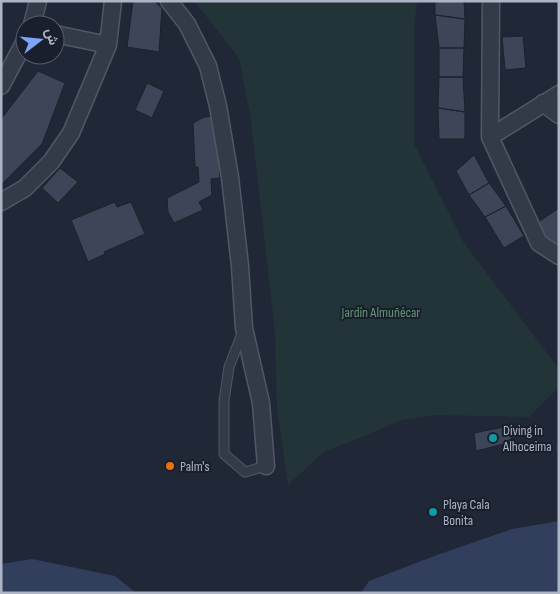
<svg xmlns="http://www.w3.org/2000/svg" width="560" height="594" font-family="'Sofia Sans Condensed',Vazirmatn,sans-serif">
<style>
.green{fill:#223438}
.water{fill:#313f5d}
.building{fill:#3c4658;stroke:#1b212e}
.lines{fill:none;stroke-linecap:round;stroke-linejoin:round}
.lane-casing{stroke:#515766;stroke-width:11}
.street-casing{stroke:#515766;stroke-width:19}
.lane{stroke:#333a48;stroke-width:9}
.street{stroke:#333a48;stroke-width:16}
.culture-dot{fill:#0f9aa8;stroke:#191f2c;stroke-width:2}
.food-dot{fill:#e8710a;stroke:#191f2c;stroke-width:2}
.labels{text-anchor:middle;stroke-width:4;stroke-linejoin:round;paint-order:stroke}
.park-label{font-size:14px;fill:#659574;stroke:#191f2c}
.poi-label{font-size:14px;fill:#adb4c5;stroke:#191f2c;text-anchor:start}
</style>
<rect width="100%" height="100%" fill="#202837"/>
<path class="green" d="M 194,1 L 417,1 L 414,29 L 414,144 L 464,243 L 559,369 L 559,387 L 529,417 L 434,415 L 401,420 L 368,435 L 325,451 L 288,485 L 277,408 L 275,333 L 262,217 L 250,114 L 239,58 Z"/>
<path class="water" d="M 559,521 L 559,593 L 361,593 L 369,581 L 437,555 L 512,529 Z
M 32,559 L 115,576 L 136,593 L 1,593 L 1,564 Z"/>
<path class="building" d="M 133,1 L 154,1 L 162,8 L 159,52 L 127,47 Z
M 435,1 L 464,1 L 465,19 L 435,15 Z
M 435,15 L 465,19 L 464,48 L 439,48 Z
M 523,36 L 526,68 L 505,70 L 502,37 Z
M 439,48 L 464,48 L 463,77 L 439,77 Z
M 38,71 L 65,83 L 42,144 L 1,185 L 1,119 Z
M 439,77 L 463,77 L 465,112 L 438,108 Z
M 147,83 L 164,91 L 152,118 L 135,110 Z
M 438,108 L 465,112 L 465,139 L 439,139 Z
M 217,116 L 220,178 L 211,179 L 212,195 L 199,202 L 203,210 L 174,223 L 168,212 L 167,198 L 199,182 L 198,167 L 195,167 L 193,123 L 204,117 Z
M 474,155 L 489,183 L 469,195 L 456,171 Z
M 60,168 L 78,182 L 58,203 L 42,188 Z
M 489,183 L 506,206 L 485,217 L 469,195 Z
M 115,202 L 117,207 L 131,202 L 145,234 L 104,252 L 105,254 L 88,262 L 71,220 Z
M 506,206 L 524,236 L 504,248 L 485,217 Z
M 559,208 L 559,242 L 553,247 L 537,223 Z
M 509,426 L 512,442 L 476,451 L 474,433 Z"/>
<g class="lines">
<g class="lane-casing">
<path id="lane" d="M 243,331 L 229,367 L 224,401 L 224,454 L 245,472 L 266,466"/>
</g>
<g class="street-casing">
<path id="street" d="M 169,1 L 187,24 L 208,66 L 218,106 L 230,177 L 240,266 L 244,328 L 261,403 L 266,466
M 491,1 L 490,137 L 539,243 L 559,256
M 32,25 L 38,1
M 55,34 L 108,45
M 1,86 L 25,41
M 543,103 L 559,115
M 490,137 L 559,94
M 1,202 L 25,188 L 51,162 L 71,133 L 108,45 L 113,1"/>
</g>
<use href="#lane" class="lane"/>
<use href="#street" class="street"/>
</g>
<g class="culture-dot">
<circle cx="493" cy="438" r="5"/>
<circle cx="433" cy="512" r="5"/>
</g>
<circle class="food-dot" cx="170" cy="466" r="5"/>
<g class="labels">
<g class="park-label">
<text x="381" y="317">Jardín Almuñécar</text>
</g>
<g class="poi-label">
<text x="503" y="435">Diving in<tspan x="503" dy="16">Alhoceima</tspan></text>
<text x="180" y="471">Palm's</text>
<text x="443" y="509">Playa Cala<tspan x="443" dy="16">Bonita</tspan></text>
</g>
</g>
<rect width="560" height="594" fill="none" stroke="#adb4c5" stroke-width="5"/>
<g transform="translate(40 40) rotate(74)"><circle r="24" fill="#191f2c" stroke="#545b69"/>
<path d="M0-4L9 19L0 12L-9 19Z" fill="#7ea4f9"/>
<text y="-8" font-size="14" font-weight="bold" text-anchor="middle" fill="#adb4c5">ش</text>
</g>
</svg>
